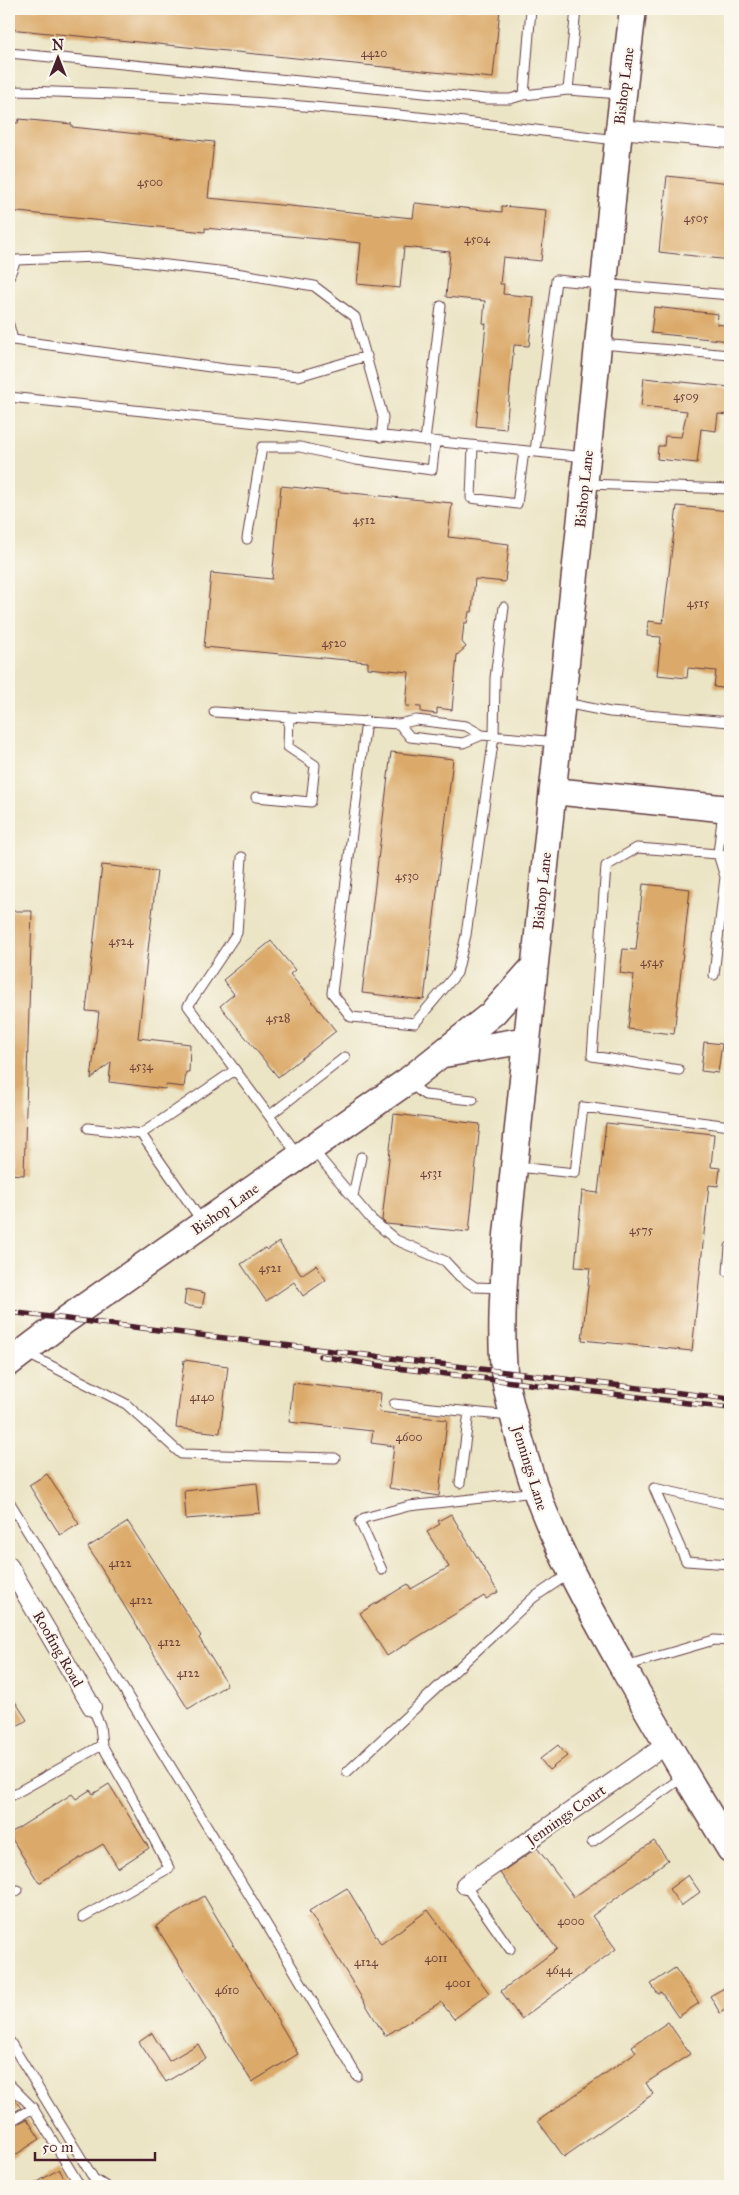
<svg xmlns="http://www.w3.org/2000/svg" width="739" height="2195" font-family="'IM FELL Great Primer',serif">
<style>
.building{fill:#dbaa6b}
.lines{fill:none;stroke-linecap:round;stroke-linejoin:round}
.lane-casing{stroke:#623d42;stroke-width:11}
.street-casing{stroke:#623d42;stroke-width:20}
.secondary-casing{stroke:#623d42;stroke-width:29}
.lane{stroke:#fff;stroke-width:9}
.street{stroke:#fff;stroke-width:18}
.secondary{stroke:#fff;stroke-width:26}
.rail-casing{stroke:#4a1f2b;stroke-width:5.5}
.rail{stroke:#fbf7ec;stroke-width:4;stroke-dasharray:11;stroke-linecap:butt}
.labels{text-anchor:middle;stroke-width:4.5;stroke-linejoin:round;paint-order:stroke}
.number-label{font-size:12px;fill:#6e423b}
.street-label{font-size:15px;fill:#4a1f2b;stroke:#fbf7ec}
</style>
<rect width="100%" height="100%" fill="#fbf7ec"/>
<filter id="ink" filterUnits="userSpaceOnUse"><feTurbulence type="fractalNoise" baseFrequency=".02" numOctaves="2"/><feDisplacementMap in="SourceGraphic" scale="10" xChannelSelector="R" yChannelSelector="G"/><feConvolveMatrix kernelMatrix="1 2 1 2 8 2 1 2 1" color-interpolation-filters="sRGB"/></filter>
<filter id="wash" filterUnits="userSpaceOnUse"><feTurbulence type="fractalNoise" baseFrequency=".0096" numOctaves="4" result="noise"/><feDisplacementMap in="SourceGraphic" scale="20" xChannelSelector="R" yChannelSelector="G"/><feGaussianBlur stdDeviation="1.12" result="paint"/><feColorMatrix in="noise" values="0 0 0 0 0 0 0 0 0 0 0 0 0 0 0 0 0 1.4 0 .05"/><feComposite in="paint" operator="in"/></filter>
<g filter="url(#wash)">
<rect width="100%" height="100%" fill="#ebe4c5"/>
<g id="blocks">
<path class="building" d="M 9,9 L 500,9 L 493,78 L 9,29 Z
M 19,119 L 72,124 L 72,127 L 214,142 L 208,198 L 413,218 L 415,203 L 502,212 L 502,206 L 546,210 L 541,261 L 503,257 L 500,284 L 504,284 L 503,294 L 534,297 L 529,346 L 514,345 L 506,429 L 476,426 L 486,324 L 483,323 L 485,301 L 446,297 L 450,252 L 404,247 L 400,288 L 357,284 L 361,243 L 205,228 L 205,232 L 9,211 L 9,122 L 18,123 Z
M 667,176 L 730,183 L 730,260 L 659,252 Z
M 654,307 L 718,314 L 717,324 L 730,326 L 730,341 L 651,333 Z
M 644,378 L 730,387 L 730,415 L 718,414 L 716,431 L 701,429 L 697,463 L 657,459 L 658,446 L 664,446 L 665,436 L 681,437 L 687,411 L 641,406 Z
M 281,486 L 452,503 L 448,537 L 509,544 L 505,582 L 475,579 L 472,612 L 469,612 L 467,623 L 464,623 L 462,642 L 466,647 L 457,655 L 452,710 L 437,708 L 437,714 L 421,712 L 421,707 L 406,706 L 409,672 L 368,668 L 368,662 L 204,647 L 211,573 L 272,579 Z
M 677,506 L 730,511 L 730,689 L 714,687 L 716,671 L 688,668 L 687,678 L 657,675 L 661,637 L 647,636 L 648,621 L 663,623 Z
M 391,752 L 453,759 L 424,1000 L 362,993 Z
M 102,865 L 157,871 L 138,1038 L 190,1044 L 189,1072 L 186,1072 L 184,1087 L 166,1085 L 165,1089 L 109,1082 L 111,1062 L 91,1079 L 99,1012 L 86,1011 Z
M 643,884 L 690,889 L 674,1034 L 628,1029 L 634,975 L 620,973 L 623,949 L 636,950 Z
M 9,911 L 32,911 L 24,1175 L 9,1174 Z
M 271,941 L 295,970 L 290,974 L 336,1031 L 278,1077 L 220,1006 L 234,994 L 223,980 Z
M 704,1042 L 722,1044 L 718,1073 L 701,1071 Z
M 394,1114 L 480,1124 L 469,1232 L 386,1224 L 382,1220 Z
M 606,1123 L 714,1134 L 711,1167 L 720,1168 L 718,1186 L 709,1185 L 692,1351 L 582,1340 L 590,1268 L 575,1267 L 582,1191 L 598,1193 Z
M 279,1242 L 301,1275 L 316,1265 L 326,1280 L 303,1296 L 294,1282 L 266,1301 L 241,1264 L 265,1248 L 267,1250 Z
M 186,1289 L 205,1293 L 202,1308 L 184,1305 Z
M 184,1360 L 228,1366 L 220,1433 L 176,1428 Z
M 293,1383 L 381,1393 L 379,1412 L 447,1420 L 439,1496 L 389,1488 L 394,1446 L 371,1443 L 373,1431 L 289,1422 Z
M 47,1474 L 79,1524 L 60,1535 L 29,1485 Z
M 257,1483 L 260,1513 L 186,1519 L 184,1491 Z
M 451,1514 L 498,1592 L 486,1599 L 484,1596 L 387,1656 L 360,1613 L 408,1584 L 411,1589 L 449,1567 L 427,1532 L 440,1524 L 438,1521 Z
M 128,1522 L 201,1636 L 199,1638 L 227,1684 L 227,1685 L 188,1709 L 88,1547 Z
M 9,1692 L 27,1720 L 9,1731 Z
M 558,1745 L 567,1756 L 549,1770 L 540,1759 Z
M 109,1784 L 149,1848 L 118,1868 L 103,1844 L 39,1883 L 9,1834 L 72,1794 L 76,1799 L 90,1790 L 93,1794 Z
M 654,1841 L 668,1860 L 592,1916 L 616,1949 L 521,2019 L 501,1991 L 557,1949 L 500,1873 L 537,1848 L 574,1897 Z
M 688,1875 L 700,1892 L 681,1906 L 669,1889 Z
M 347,1888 L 381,1944 L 428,1910 L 489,1993 L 454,2019 L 441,2002 L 385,2036 L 309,1911 Z
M 204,1896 L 298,2054 L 252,2082 L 156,1926 Z
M 675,1968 L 699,2003 L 678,2017 L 661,1992 L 658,1994 L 651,1984 Z
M 726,1987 L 730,1995 L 730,2007 L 720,2013 L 710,1996 Z
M 668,2022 L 690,2054 L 646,2083 L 653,2094 L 564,2157 L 538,2121 L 636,2052 L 632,2046 Z
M 152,2033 L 169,2061 L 198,2044 L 206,2058 L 166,2082 L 139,2042 Z
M 9,2093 L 21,2108 L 9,2115 Z
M 27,2119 L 40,2139 L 9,2159 L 9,2128 Z
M 59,2169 L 69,2186 L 31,2186 Z"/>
</g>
</g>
<g filter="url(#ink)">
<use href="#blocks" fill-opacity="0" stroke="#623d42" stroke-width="1"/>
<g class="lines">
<g class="lane-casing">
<path id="lane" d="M 531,9 L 524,95 L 568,90 L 620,94
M 9,53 L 486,99 L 510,99 L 524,95
M 568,90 L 576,9
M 9,91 C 212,94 414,114 615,140
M 9,277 L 16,260 L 98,257 L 236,273 L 314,286 L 355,317 L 383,417 L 381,437
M 9,325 L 13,340 L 225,369 L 299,376 L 367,356
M 601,344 L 730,355
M 9,397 L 585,457
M 425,441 L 441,306
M 473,446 L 471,498 L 517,504 L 524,451
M 535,452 L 556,280 L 730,295
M 587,484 L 730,489
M 247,539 L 262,447 L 300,447 L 356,460 L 432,470 L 435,442
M 565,703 L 610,712 L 730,722
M 214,712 L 399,724
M 366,721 L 332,993 L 351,1017 L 415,1023 L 457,973 L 466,935 L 494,736 L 495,678 L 504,607
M 482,735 L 463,743 L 410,737 L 399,724 L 416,720 L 466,726 L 482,735 L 556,742
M 256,797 L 311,802 L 315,765 L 288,747 L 289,717
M 718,854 L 730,858
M 242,857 L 237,933 L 188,1006 L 298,1155
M 714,975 L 725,877 L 718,854
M 679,1070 L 592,1056 L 606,866 L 637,848 L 718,854 L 723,811
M 409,1083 L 425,1095 L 473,1100
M 270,1115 L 345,1057
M 88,1128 L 141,1134
M 313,1150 L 371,1219 L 396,1240 L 445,1261 L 459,1276 L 475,1287 L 502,1288
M 517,1167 L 575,1173 L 583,1107 L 730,1126
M 353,1196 L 361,1157
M 203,1223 L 141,1134 L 235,1070
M 728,1272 L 730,1247
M 26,1353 L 126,1404 L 181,1454 L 335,1458
M 394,1404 L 510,1416
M 460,1483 L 469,1412
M 9,1501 L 249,1895 L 357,2076
M 730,1505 L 654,1488 L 686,1561 L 730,1564
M 382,1570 L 360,1522 L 364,1518 L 409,1506 L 535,1492
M 625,1666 L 714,1640 L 730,1641
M 347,1772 L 533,1598 L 570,1573
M 9,1797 L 102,1745 L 100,1725 L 92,1707
M 592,1842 L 684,1776
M 465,1885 L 510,1949
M 9,1895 L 18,1890
M 83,1917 L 169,1868 L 134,1801 L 102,1745
M 9,2040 L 94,2179 L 105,2186
M 9,2084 L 33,2108
M 9,2122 L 33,2108 L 80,2186"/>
</g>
<g class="street-casing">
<path id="street" d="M 619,129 L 730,139
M 9,1566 L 92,1707
M 465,1885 L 666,1745"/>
</g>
<g class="secondary-casing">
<path id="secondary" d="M 633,9 L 619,129 L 587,458 L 507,1235 C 504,1279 500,1326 504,1371 C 506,1392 513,1413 518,1433 C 541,1521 577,1586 621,1664 C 656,1726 693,1788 730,1849
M 553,791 L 730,809
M 444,1054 L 527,1040
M 9,1363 L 67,1319 L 406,1082 L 493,1013 L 533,968"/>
</g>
<use href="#lane" class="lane"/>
<use href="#street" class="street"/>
<use href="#secondary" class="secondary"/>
<g class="rail-casing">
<path id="rail" d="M 9,1312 L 730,1399
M 320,1356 L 388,1367 L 730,1408"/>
</g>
<use href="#rail" class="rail"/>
</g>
</g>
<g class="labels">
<g class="number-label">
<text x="374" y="57">4420</text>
<text x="150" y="186">4500</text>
<text x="696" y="222">4505</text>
<text x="477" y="243">4504</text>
<text x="686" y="400">4509</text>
<text x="364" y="524">4512</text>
<text x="698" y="607">4515</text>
<text x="334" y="647">4520</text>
<text x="407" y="880">4530</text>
<text x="121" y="945">4524</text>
<text x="652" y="966">4545</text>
<text x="278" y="1022">4528</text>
<text x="141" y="1070">4534</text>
<text x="431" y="1177">4531</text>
<text x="641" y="1234">4575</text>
<text x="270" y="1272">4521</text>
<text x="202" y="1401">4140</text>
<text x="409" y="1441">4600</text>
<text x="120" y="1567">4122</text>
<text x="141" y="1604">4122</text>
<text x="169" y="1646">4122</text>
<text x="188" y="1677">4122</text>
<text x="571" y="1925">4000</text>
<text x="436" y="1962">4011</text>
<text x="366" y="1966">4124</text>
<text x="559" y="1974">4644</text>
<text x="458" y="1987">4001</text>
<text x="227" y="1994">4610</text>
</g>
<g class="street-label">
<text transform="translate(624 86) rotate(-83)" y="5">Bishop Lane</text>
<text transform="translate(584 489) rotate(-84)" y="5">Bishop Lane</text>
<text transform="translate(542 891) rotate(-84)" y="5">Bishop Lane</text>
<text transform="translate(225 1209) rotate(-35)" y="5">Bishop Lane</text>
<text transform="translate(530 1468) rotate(73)" y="5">Jennings Lane</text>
<text transform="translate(58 1649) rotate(60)" y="5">Roofing Road</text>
<text transform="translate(566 1815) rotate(-35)" y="5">Jennings Court</text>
</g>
</g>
<rect width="739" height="2195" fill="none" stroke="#fbf7ec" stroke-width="30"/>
<g transform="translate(58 58)" stroke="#fbf7ec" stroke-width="4" paint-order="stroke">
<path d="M0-4L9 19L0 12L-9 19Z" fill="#4a1f2b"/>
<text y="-8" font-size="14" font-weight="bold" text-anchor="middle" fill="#4a1f2b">N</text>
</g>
<path d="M35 2152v8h120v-8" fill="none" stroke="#4a1f2b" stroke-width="2.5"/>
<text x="42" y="2152" font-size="15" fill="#4a1f2b" stroke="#fbf7ec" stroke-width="4" paint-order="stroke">50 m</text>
</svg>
